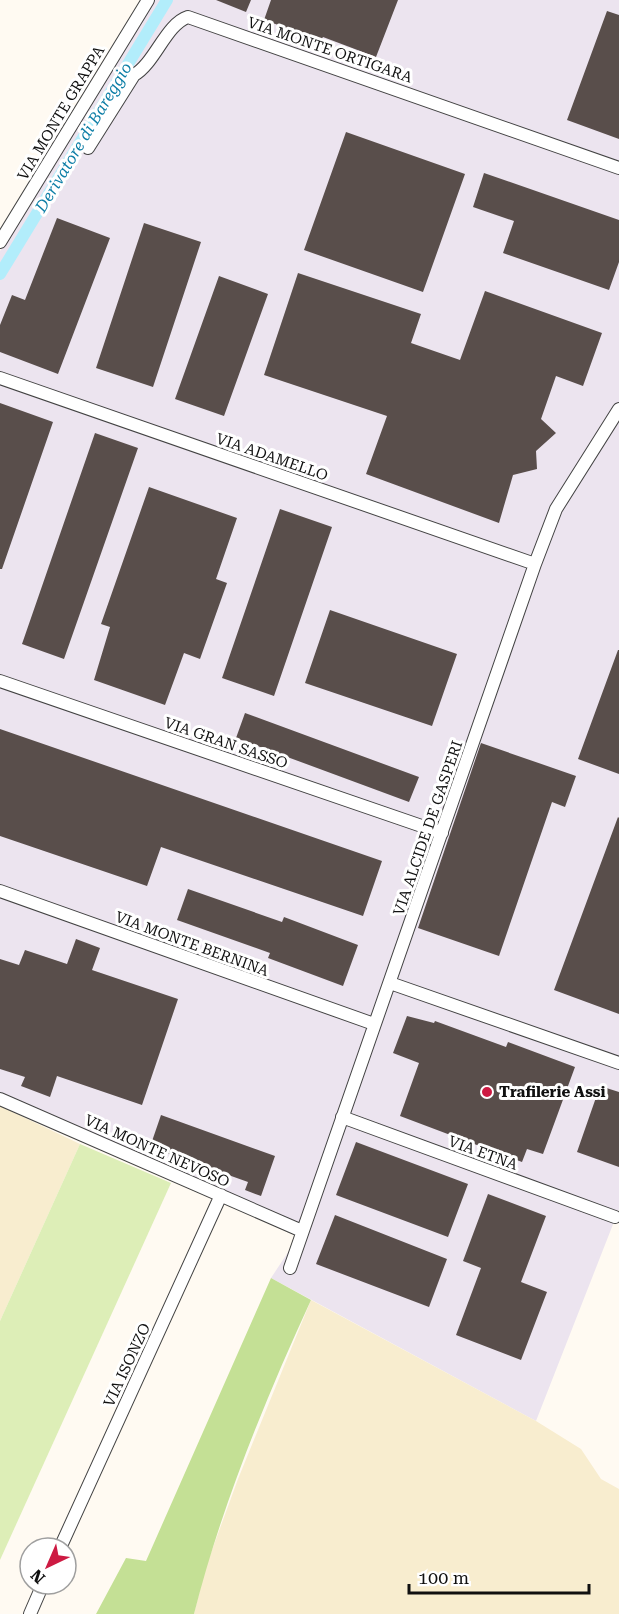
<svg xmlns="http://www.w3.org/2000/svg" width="619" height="1614" font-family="'Roboto Serif',serif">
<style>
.industrial{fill:#ece4ef}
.farmland{fill:#f8edcf}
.green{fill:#ddeeb7}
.forest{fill:#c4e095}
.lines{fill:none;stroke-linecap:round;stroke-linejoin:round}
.canal{stroke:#b2edfb;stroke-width:12}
.building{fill:#594e4b}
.minor-casing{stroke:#434343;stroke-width:14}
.minor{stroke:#fff;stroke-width:12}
.poi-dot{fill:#cd1a42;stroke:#fff;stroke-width:2}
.labels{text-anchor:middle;stroke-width:6;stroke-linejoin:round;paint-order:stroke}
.street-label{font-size:15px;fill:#101010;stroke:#fff}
.poi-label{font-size:15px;font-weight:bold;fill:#101010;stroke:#fff;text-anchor:start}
.water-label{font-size:16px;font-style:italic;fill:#0d7ea6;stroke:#fff}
</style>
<rect width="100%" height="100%" fill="#fffaf2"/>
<path class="industrial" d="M 152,0 L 619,0 L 619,1209 L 536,1421 L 271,1278 L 302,1231 L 0,1099 L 0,251 Z"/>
<path class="farmland" d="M 0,1106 L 80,1144 L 0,1321 Z
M 311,1300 L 536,1421 L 581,1449 L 601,1479 L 619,1489 L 619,1614 L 194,1614 L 205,1569 L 238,1479 Z"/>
<path class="green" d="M 80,1144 L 171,1183 L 0,1560 L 0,1321 Z"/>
<path class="forest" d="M 271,1278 L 311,1300 C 265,1400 221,1507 194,1614 L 96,1614 L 126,1558 L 146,1561 Z"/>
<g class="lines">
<path class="canal" d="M 0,274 L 167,0"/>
</g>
<path class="building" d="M 216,0 L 251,0 L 246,12 Z
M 271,0 L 398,0 L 376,57 L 323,37 L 321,40 L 264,20 Z
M 607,11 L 619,15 L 619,139 L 567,120 Z
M 346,132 L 465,174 L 423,292 L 304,250 Z
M 484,173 L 619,220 L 619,262 L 609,290 L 503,253 L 514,221 L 473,207 Z
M 57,218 L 110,238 L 58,374 L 0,352 L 0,325 L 12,295 L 25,300 Z
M 144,223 L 201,242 L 153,387 L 96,368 Z
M 298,273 L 421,314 L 411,343 L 460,360 L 485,291 L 602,333 L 583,386 L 556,376 L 541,419 L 556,433 L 536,451 L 537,469 L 513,475 L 499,523 L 366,474 L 387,416 L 264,375 Z
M 219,276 L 268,294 L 224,416 L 175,399 Z
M 0,403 L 53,422 L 2,569 L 0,569 Z
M 95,433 L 138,448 L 64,659 L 22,644 Z
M 149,487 L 237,518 L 216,579 L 227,583 L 200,659 L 184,653 L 165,705 L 94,680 L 110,627 L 101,624 Z
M 280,509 L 332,527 L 274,696 L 222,678 Z
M 330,610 L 457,654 L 432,726 L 305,683 Z
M 618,650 L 619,650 L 619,774 L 578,759 Z
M 245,713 L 419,777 L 409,802 L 236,738 Z
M 0,729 L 382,861 L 363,916 L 161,847 L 147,886 L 0,836 Z
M 481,743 L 576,776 L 565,807 L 552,802 L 499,956 L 418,928 Z
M 618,817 L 619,818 L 619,1014 L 554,990 Z
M 188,889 L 282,922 L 284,917 L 358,945 L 343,986 L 268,958 L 270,953 L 177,920 Z
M 76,939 L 100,948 L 92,970 L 178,999 L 142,1105 L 57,1076 L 50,1097 L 21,1086 L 25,1077 L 0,1069 L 0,959 L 19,965 L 25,950 L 67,964 Z
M 407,1016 L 434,1023 L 435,1021 L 506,1047 L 508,1042 L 575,1067 L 543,1154 L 527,1149 L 522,1162 L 400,1116 L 419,1063 L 393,1053 Z
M 600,1086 L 619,1092 L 619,1167 L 577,1152 Z
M 161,1115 L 275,1156 L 261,1196 L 245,1190 L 248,1182 L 150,1147 Z
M 356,1142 L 468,1184 L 448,1237 L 336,1195 Z
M 488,1194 L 546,1216 L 521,1282 L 547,1292 L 521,1360 L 456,1335 L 481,1268 L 463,1261 Z
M 335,1215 L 447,1259 L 429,1307 L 316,1264 Z"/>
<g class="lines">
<g class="minor-casing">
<path id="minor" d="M 88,148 L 134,75 C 155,63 166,24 188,17 L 619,168
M 0,242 L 148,0
M 0,378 L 535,564
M 0,681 L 442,833
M 0,891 L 374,1024
M 390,983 L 619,1063
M 0,1099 L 302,1231
M 342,1117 L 615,1217
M 290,1268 L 535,564 L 556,509 L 619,409
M 60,1548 L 221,1195
M 30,1614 L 43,1584"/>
</g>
<use href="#minor" class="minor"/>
</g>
<circle class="poi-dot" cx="487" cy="1092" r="6"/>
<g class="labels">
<g class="street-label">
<text transform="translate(330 50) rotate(19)" y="5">VIA MONTE ORTIGARA</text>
<text transform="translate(61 113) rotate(-59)" y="5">VIA MONTE GRAPPA</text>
<text transform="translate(272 457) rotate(19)" y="5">VIA ADAMELLO</text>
<text transform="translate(226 743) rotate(19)" y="5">VIA GRAN SASSO</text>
<text transform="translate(428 828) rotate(-71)" y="5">VIA ALCIDE DE GASPERI</text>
<text transform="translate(192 944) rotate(20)" y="5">VIA MONTE BERNINA</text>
<text transform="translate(157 1151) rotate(24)" y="5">VIA MONTE NEVOSO</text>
<text transform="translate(483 1153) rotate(20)" y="5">VIA ETNA</text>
<text transform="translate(127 1365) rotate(-65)" y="5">VIA ISONZO</text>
</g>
<g class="poi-label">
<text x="499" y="1097">Trafilerie Assi</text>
</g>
<g class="water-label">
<text transform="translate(83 137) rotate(-59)" y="6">Derivatore di Bareggio</text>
</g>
</g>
<g transform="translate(48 1566) rotate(224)"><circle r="28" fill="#ffffff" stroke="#9f9f9f" stroke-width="1.5"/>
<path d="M0-4.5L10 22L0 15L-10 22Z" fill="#cd1a42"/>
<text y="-9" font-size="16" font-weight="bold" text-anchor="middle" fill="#101010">N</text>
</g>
<path d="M409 1584v9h180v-9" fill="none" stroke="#101010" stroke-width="3"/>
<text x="418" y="1584" font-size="18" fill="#101010" stroke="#ffffff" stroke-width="4.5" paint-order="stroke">100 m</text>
</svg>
